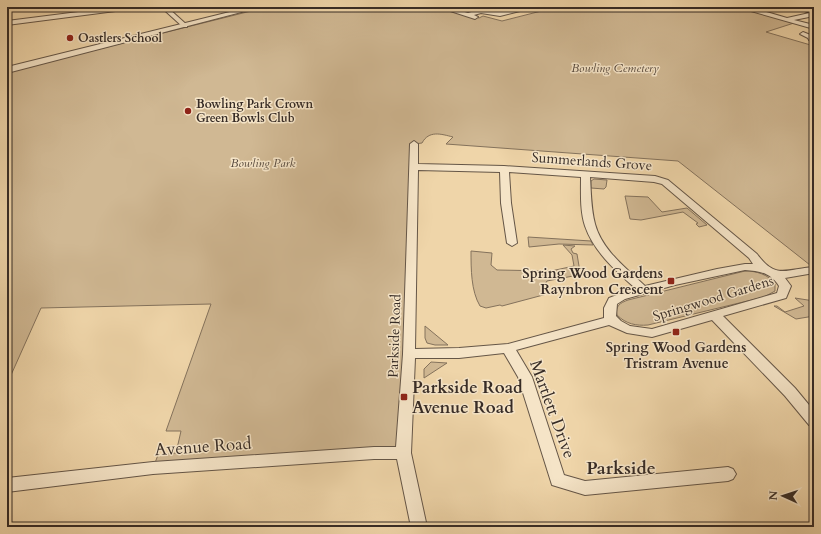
<svg xmlns="http://www.w3.org/2000/svg" width="821" height="534" font-family="Cardo,serif">
<style>
.green{fill:#d0b893;stroke:#84725c}
.lines{fill:none;stroke-linecap:round;stroke-linejoin:round}
.minor-casing{stroke:#655647;stroke-width:2}
.tertiary-casing{stroke:#655647;stroke-width:2}
.trunk-casing{stroke:#372c26;stroke-width:2}
.minor{fill:#f5e4c7;fill-rule:evenodd}
.tertiary{fill:#f5e4c7;fill-rule:evenodd}
.trunk{fill:#efd5a9;fill-rule:evenodd}
.poi-dot{fill:#8f2418;stroke:#f5e4c7;stroke-width:1.5}
.labels{text-anchor:middle;stroke-width:3;stroke-linejoin:round;paint-order:stroke}
.far-poi-label{font-size:12px;font-weight:bold;fill:#372c26;stroke:#f5e4c7;text-anchor:start}
.far-park-label{font-size:12px;font-style:italic;fill:#56483c;stroke:#f5e4c7}
.street-label{font-size:14px;fill:#372c26;stroke:#f5e4c7}
.poi-label{font-size:14px;font-weight:bold;fill:#372c26;stroke:#f5e4c7;text-anchor:end}
.near-poi-label{font-size:17px;font-weight:bold;fill:#372c26;stroke:#f5e4c7;text-anchor:start}
.near-street-label{font-size:17px;fill:#372c26;stroke:#f5e4c7}
.near-neighbourhood-label{font-size:18px;font-weight:bold;fill:#372c26;stroke:#f5e4c7}
</style>
<rect width="100%" height="100%" fill="#efd5a9"/>
<filter id="stains"><feTurbulence type="fractalNoise" baseFrequency=".005" numOctaves="4"/><feColorMatrix values="0 0 0 0 .2 0 0 0 0 .09 0 0 0 0 .02 0 0 0 .5 -.17"/></filter>
<radialGradient id="worn" r=".72"><stop offset=".6" stop-color="#630" stop-opacity="0"/><stop offset="1" stop-color="#630" stop-opacity=".3"/></radialGradient>
<path class="green" d="M 267,7 L 441,7 L 479,18 L 483,16 L 502,21 L 557,7 L 567,7 L 581,11 L 612,7 L 737,7 L 794,23 L 766,32 L 814,46 L 814,265 L 810,265 L 678,161 L 446,144 L 453,137 C 441,134 429,130 422,143 L 414,144 L 403,453 L 153,468 L 158,455 L 176,453 L 181,431 L 166,431 L 211,304 L 41,308 L 7,384 L 7,72 Z
M 594,179 L 607,180 L 606,187 L 604,189 L 591,188 L 591,181 Z
M 625,196 L 648,197 L 662,212 L 687,208 L 707,225 L 699,227 L 696,224 L 698,223 L 683,212 L 641,220 L 630,219 Z
M 528,237 L 591,241 L 593,245 L 559,244 L 529,247 Z
M 563,245 L 575,246 L 571,249 L 573,253 L 577,254 L 580,272 L 573,276 L 547,281 L 543,287 L 547,294 L 502,306 L 500,305 L 486,308 L 480,306 C 471,291 471,269 471,251 L 492,253 L 491,265 L 497,270 L 551,271 L 574,266 L 572,255 Z
M 745,271 C 756,271 768,274 775,284 L 775,291 L 764,297 L 648,325 C 636,326 626,324 617,315 C 615,306 620,303 628,300 Z
M 795,298 L 814,301 L 814,316 L 796,319 L 774,306 L 777,306 L 785,312 L 804,306 Z
M 425,326 L 448,345 L 435,345 L 427,343 L 425,338 Z
M 431,362 L 447,363 L 424,378 L 424,369 Z"/>
<g class="lines">
<g class="minor-casing">
<path id="minor" d="M 118,7 L 134,7 L 131,9 L 7,25 L 7,21 Z
M 161,7 L 167,7 L 187,25 L 187,27 L 183,27 Z
M 438,7 L 447,7 L 468,13 L 481,9 L 500,12 L 525,7 L 544,7 L 548,9 L 545,11 L 536,7 L 500,16 L 481,13 L 474,15 L 478,17 L 475,19 Z
M 753,8 L 787,18 L 814,12 L 814,16 L 794,20 L 814,25 L 814,29 L 751,11 L 750,10 Z
M 803,32 L 813,36 L 813,40 L 809,40 L 808,38 L 800,34 Z
M 414,141 L 418,144 L 418,164 L 504,166 L 655,176 L 668,180 L 757,254 C 776,280 786,269 814,267 L 814,273 L 785,278 L 791,286 L 786,298 L 723,316 L 795,388 L 814,411 L 814,427 L 809,425 L 785,396 L 712,320 L 652,337 L 627,333 L 609,325 L 516,350 L 532,377 L 564,475 L 585,481 L 728,467 L 733,469 L 736,474 L 733,479 L 728,481 L 585,495 L 552,485 L 518,377 L 504,353 L 459,358 L 415,358 L 411,453 L 427,527 L 411,527 L 397,459 L 374,459 L 153,474 L 7,492 L 7,478 L 153,462 L 374,447 L 396,447 L 403,354 L 410,144 ZM 418,170 L 500,172 L 501,203 L 507,243 L 512,246 L 517,243 L 511,203 L 509,172 L 581,177 C 581,193 580,211 585,226 C 594,252 616,271 635,288 L 609,298 L 604,308 L 604,318 L 508,344 L 459,348 L 415,349 ZM 590,177 L 654,182 L 662,184 L 749,258 L 753,264 L 745,264 L 717,269 L 645,286 C 626,268 602,250 595,224 C 591,209 591,193 590,177 ZM 745,270 C 760,271 771,273 779,286 L 777,293 L 652,329 L 630,326 L 621,321 L 616,316 L 617,304 L 625,299 L 675,285 Z"/>
</g>
<g class="tertiary-casing">
<path id="tertiary" d="M 250,7 L 261,7 L 7,73 L 7,67 Z"/>
</g>
<g class="trunk-casing">
<path id="trunk" d="M 797,7 L 814,8 L 814,14 L 798,9 Z"/>
</g>
<use href="#minor" class="minor"/>
<use href="#tertiary" class="tertiary"/>
<use href="#trunk" class="trunk"/>
</g>
<g class="poi-dot">
<circle cx="70" cy="38" r="4"/>
<circle cx="188" cy="111" r="4"/>
<rect x="667" y="277" width="8" height="8" rx="2"/>
<rect x="672" y="328" width="8" height="8" rx="2"/>
<rect x="400" y="393" width="8" height="8" rx="2"/>
</g>
<g class="labels">
<g class="far-poi-label">
<text x="78" y="42">Oastlers School</text>
<text x="196" y="108">Bowling Park Crown<tspan x="196" dy="14">Green Bowls Club</tspan></text>
</g>
<g class="far-park-label">
<text x="615" y="72">Bowling Cemetery</text>
<text x="263" y="167">Bowling Park</text>
</g>
<g class="street-label">
<text transform="translate(592 161) rotate(4)" y="5">Summerlands Grove</text>
<text transform="translate(713 298) rotate(-17)" y="5">Springwood Gardens</text>
<text transform="translate(394 336) rotate(-88)" y="5">Parkside Road</text>
</g>
<g class="poi-label">
<text x="663" y="278">Spring Wood Gardens<tspan x="663" dy="16">Raynbron Crescent</tspan></text>
<text x="676" y="352" text-anchor="middle">Spring Wood Gardens<tspan x="676" dy="16">Tristram Avenue</tspan></text>
</g>
<g class="near-poi-label">
<text x="412" y="393">Parkside Road<tspan x="412" dy="20">Avenue Road</tspan></text>
</g>
<g class="near-street-label">
<text transform="translate(553 409) rotate(70)" y="6">Martlett Drive</text>
<text transform="translate(203 446) rotate(-4)" y="6">Avenue Road</text>
</g>
<g class="near-neighbourhood-label">
<text x="621" y="474">Parkside</text>
</g>
</g>
<rect width="821" height="534" fill="none" stroke="#efd5a9" stroke-width="24"/>
<rect x="8" y="8" width="805" height="518" fill="none" stroke="#372c26" stroke-width="2"/>
<rect x="12" y="12" width="797" height="510" fill="none" stroke="#372c26"/>
<g transform="translate(783 496) rotate(273)" stroke="#f5e4c7" stroke-width="3" paint-order="stroke">
<path d="M0-3L7 15L0 10L-7 15Z" fill="#372c26"/>
<text y="-6" font-size="11" font-weight="bold" text-anchor="middle" fill="#372c26">N</text>
</g>
<rect width="100%" height="100%" filter="url(#stains)"/>
<rect width="100%" height="100%" fill="url(#worn)"/>
</svg>
